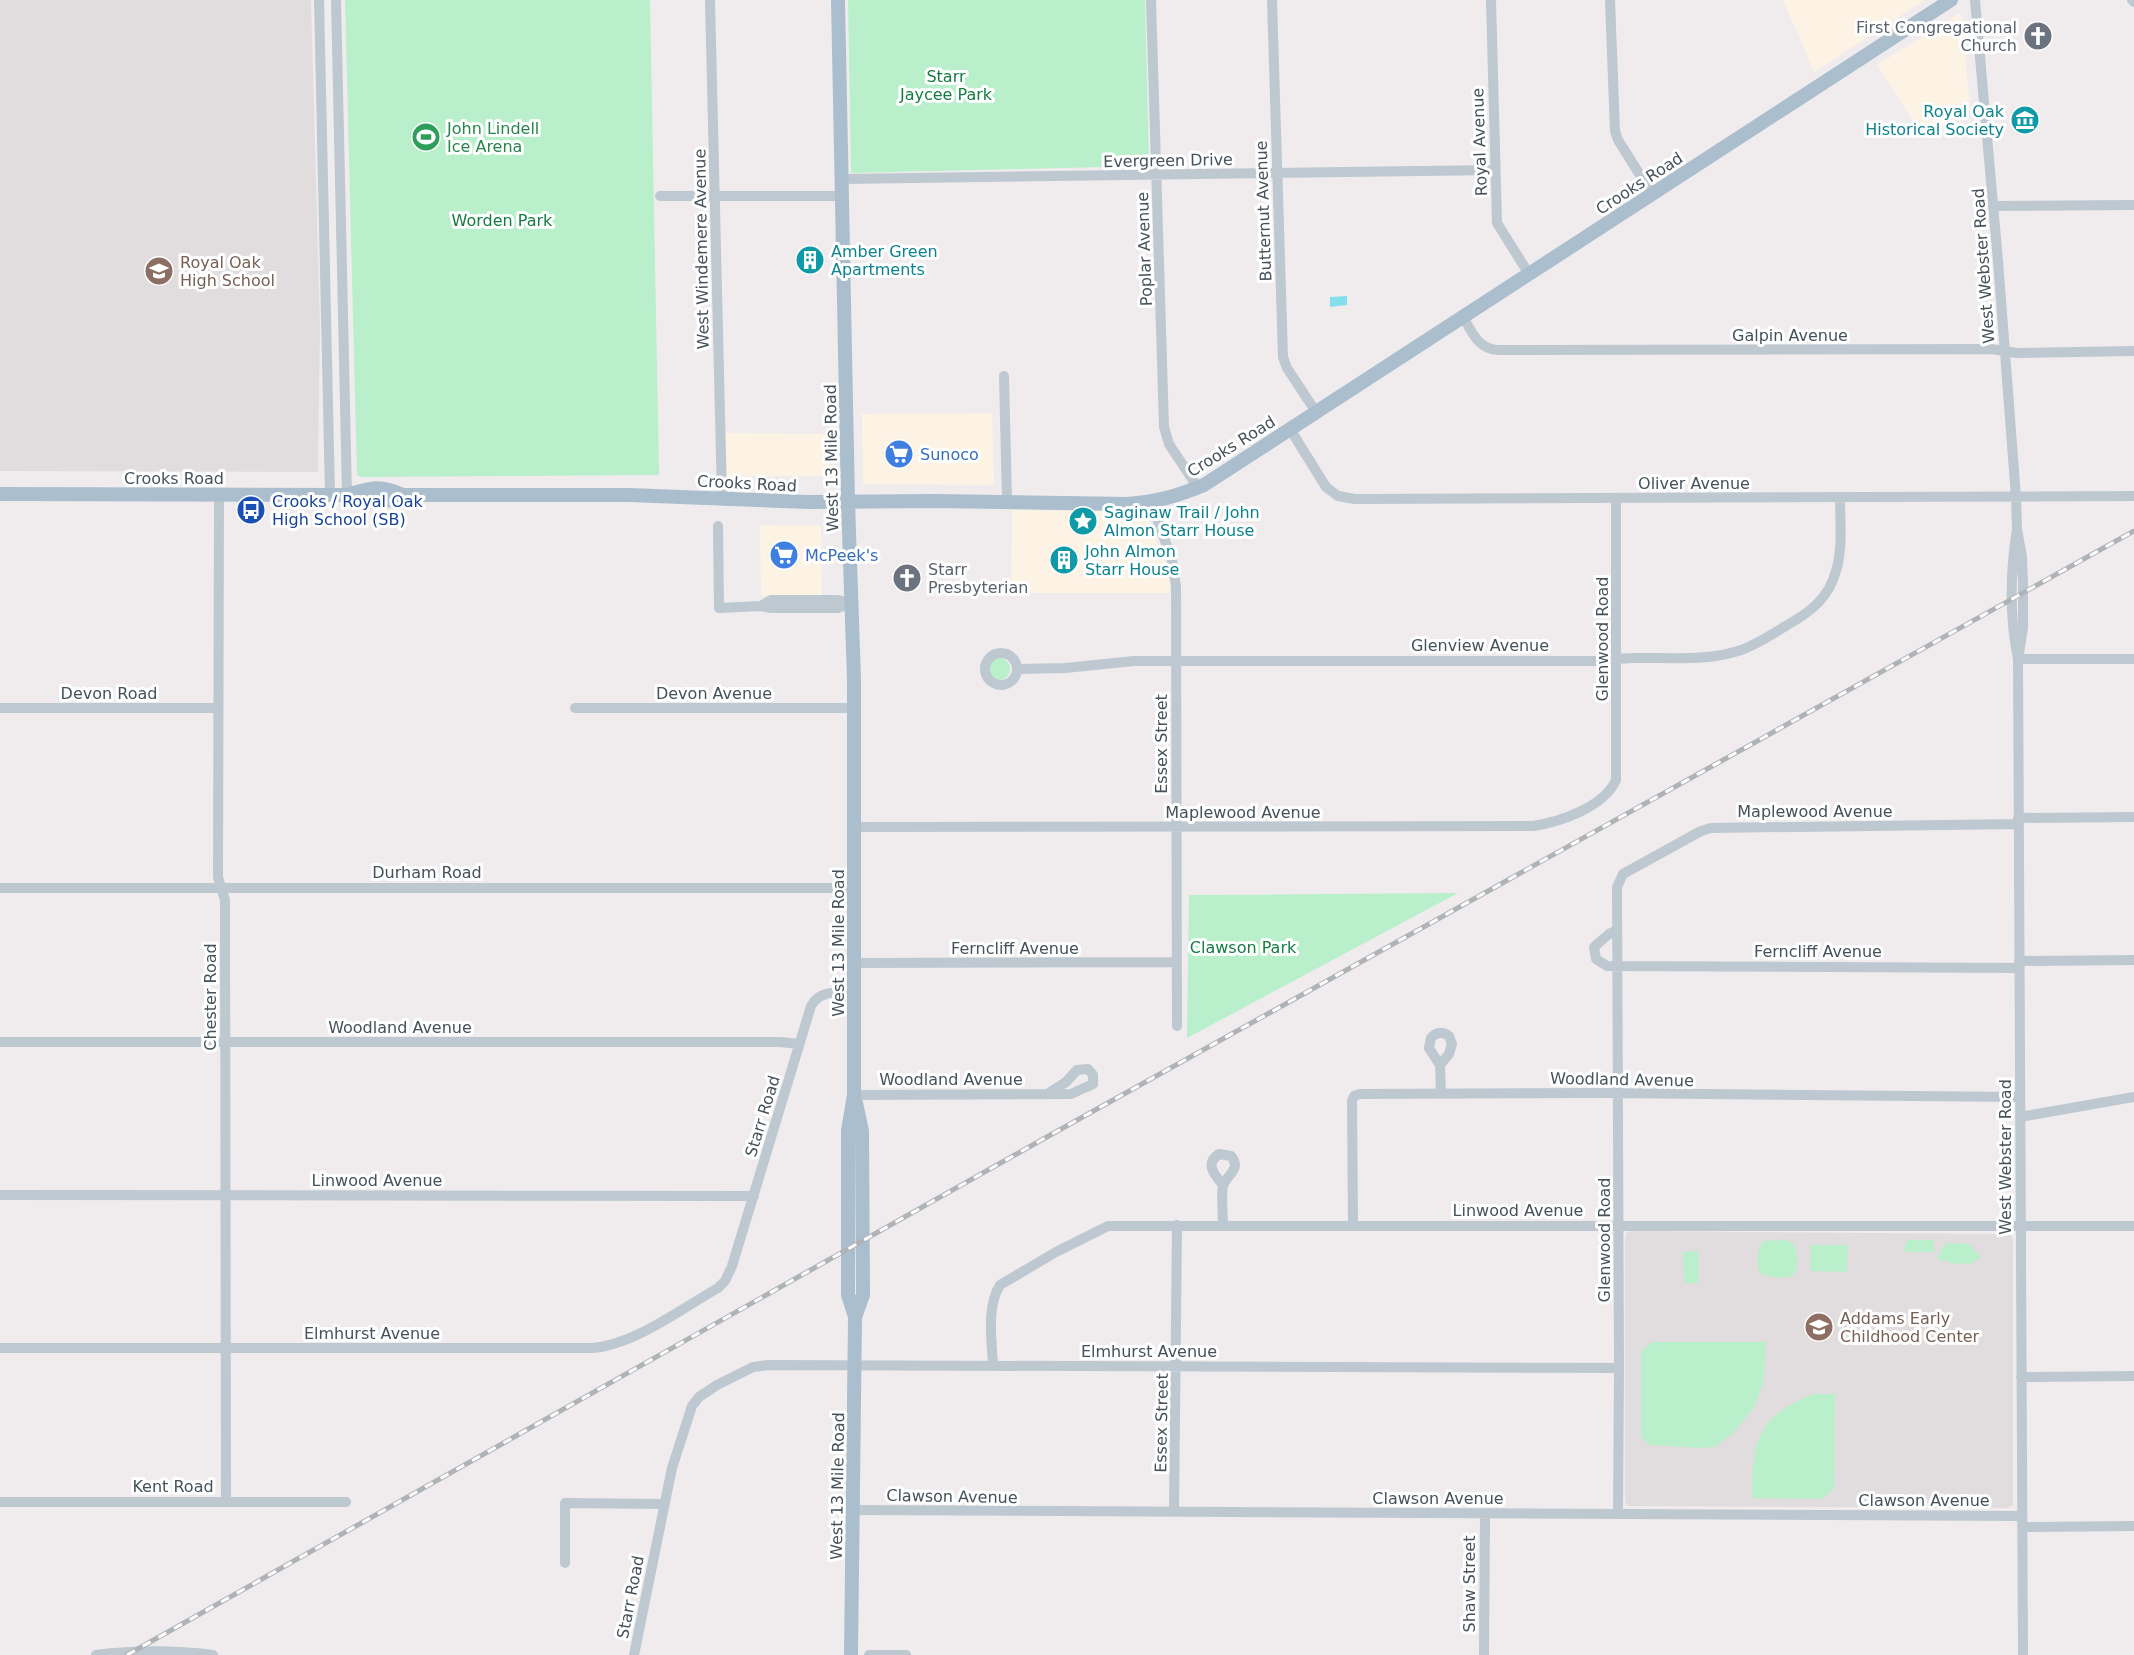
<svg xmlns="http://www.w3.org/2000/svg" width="2134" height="1655" font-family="'DejaVu Sans',sans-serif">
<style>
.commercial{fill:#fcf3e4}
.education{fill:#e1dddf}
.green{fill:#b9efca}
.water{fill:#85deed}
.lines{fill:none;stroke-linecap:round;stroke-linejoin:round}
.minor{stroke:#bdc8d0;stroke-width:10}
.major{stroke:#abbecd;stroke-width:14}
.rail-casing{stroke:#afb3b7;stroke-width:5}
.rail{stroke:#fff;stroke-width:3;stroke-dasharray:9;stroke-linecap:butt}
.labels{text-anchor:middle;stroke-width:6;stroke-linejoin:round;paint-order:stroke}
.worship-label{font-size:16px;fill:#5b616d;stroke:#fff;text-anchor:end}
.park-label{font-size:16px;fill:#157c42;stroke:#fff}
.culture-label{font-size:16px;fill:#0d838f;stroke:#fff;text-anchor:start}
.leisure-label{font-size:16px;fill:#27864d;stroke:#fff;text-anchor:start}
.street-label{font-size:16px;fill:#45525a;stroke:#fff}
.education-label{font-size:16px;fill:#785e54;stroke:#fff;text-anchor:start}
.shop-label{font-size:16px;fill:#366cbe;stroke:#fff;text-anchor:start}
.transit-label{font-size:16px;fill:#164399;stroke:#fff;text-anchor:start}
</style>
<rect width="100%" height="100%" fill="#f0eced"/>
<path class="commercial" d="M 1783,0 L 1925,0 L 1814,72 Z
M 1958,14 L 1961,15 L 1962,18 L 1970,109 L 1924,137 L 1877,65 Z
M 992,413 L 994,485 L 863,484 L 862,414 Z
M 725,433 L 828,434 L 829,476 L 727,476 Z
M 1012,510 L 1145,512 L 1169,573 L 1170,593 L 1011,593 Z
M 760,525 L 821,526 L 822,596 L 761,596 Z"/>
<path class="education" d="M 0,0 L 311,0 L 320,326 L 318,472 L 0,471 Z
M 1633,1231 L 2009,1234 L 2013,1238 L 2013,1505 L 2008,1508 L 1628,1506 L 1625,1502 L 1625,1239 L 1627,1232 Z"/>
<path class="green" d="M 345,0 L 650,0 L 659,475 L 362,477 L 357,475 Z
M 848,0 L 1145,0 L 1149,166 L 851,173 Z
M988 669a11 11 0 1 1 22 0a11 11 0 1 1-22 0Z
M 1458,893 L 1187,1038 L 1189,895 Z
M 1908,1240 L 1933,1240 L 1934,1252 L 1906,1252 L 1904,1248 Z
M 1764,1241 C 1772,1241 1786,1238 1792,1243 C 1798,1247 1799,1270 1793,1275 C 1787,1280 1767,1277 1760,1273 C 1756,1264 1757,1248 1764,1241 Z
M 1946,1243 L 1969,1244 L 1981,1257 L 1971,1264 L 1950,1263 L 1947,1260 L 1940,1261 L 1937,1257 Z
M 1811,1245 L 1848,1245 L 1847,1272 L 1810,1271 Z
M 1698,1251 L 1698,1283 L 1684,1283 L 1683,1252 Z
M 1652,1342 L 1766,1342 L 1763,1383 L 1754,1408 L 1732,1434 L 1714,1447 L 1699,1448 L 1650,1445 L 1641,1437 L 1641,1352 Z
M 1814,1394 L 1835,1394 L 1834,1489 L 1822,1499 L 1752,1498 C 1752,1441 1757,1416 1814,1394 Z"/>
<path class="water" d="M 1347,296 L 1347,305 L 1330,307 L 1330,297 Z"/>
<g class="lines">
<path class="minor" d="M 319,0 L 330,495
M 336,0 L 347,495
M 710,0 L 722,498
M 1151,0 L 1164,427 L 1169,444 L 1198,488
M 1272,0 L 1283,357 L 1287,368 L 1316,412
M 1491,0 L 1497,223 L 1529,274
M 1610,0 L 1615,131 L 1618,140 L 1652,194
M 1975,0 L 1998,261 L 2016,497 L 2017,529 L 2022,557 L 2023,584 L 2023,628 L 2019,653
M 2132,0 L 2134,2
M 842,179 L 1495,170
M 660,196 L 842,196
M 1993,206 L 2134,205
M 1463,317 C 1472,332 1478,349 1498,350 L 1991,349 L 2017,353 L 2134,351
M 1004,376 L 1007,502
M 1290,429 L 1326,487 L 1338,496 L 1355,499 L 2134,496
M 219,494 L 218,877 L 225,900 L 226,1501
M 1151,502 L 1172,560 L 1176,586 L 1177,1026
M 718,526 L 719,608 L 761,606 L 771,608 L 838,608 L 851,603
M 2017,529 C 2010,573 2009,615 2018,659 L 2023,1655
M 761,606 L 771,600 L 837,600 L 851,603
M985 669a16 16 0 1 1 32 0a16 16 0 1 1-32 0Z
M 2018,659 L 2134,659
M 1017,669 L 1065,668 L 1134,661 L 1604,661 C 1613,660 1622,658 1632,658 C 1668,657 1706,662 1741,650 C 1758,644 1774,633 1789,624 C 1812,611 1829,597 1836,571 C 1843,548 1840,522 1840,498
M 0,708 L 218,708
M 575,708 L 854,708
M 2018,818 L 2134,817
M 854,827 L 1533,826 C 1560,822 1604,807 1616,780 L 1616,498
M 0,888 L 854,888
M 1617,930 L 1609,934 L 1594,947 L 1596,959 L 1607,966 L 2019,968
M 2019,961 L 2134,960
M 854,963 L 1177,962
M 0,1042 L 780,1042 L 799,1044
M 1440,1065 L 1429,1048 L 1431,1038 C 1436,1032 1442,1031 1449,1036 L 1452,1044 L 1449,1054 L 1440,1065 L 1441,1094
M 854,1095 L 1071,1094 L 1093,1084 L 1093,1075 L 1088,1069 L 1077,1070 L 1066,1082 L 1049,1093
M 2020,1117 L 2134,1097
M 1223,1185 C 1215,1175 1204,1164 1219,1154 L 1231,1156 C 1242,1169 1227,1174 1223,1186 C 1221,1194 1223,1215 1223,1225
M 0,1195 L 754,1196
M 1353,1225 L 1352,1101 L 1354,1096 L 1360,1094 L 1607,1093 L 2020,1097
M 0,1348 L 592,1348 C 634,1345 681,1309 718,1288 L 725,1281 L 732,1266 L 811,1006 C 820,989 838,993 854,993
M 993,1366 C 992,1341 986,1307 1000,1285 L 1056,1252 L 1108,1226 L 2134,1226
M 2021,1377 L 2134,1376
M 0,1502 L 346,1502
M 853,1510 L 2022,1516
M 1174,1512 L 1177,1225
M 1618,1514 L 1619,1368 L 1617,887 L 1623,874 L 1701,831 L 1711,828 L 2018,824
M 2022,1527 L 2134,1526
M 565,1563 L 565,1503 L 663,1504
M 96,1655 C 136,1650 174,1650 213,1655
M 634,1655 L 672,1468 L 692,1406 L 699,1397 L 717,1385 L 753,1367 L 769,1365 L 1619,1368
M 869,1655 L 906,1655
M 1484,1655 L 1485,1514"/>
<path class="major" d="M 838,0 L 848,502 L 854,679 L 854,1095 L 848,1131 L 848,1295 L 855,1317
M 0,494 L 347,495 C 370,488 380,484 403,495 L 629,495 L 808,502 L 935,501 L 1127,504 C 1157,502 1177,496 1204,485 L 1951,0
M 347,495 C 369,503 381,506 403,495
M 851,1655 L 855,1317 L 863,1295 L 862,1131 L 856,1103"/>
<g class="rail-casing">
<path id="rail" d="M 127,1655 L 1045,1138 L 2134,531"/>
</g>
<use href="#rail" class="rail"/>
</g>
<defs>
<g id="church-disc" transform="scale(1.5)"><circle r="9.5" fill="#6b7280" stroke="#fff"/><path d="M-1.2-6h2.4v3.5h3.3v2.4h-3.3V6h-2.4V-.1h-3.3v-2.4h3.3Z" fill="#fff"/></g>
<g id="museum-disc" transform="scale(1.5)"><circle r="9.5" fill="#0f9aa8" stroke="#fff"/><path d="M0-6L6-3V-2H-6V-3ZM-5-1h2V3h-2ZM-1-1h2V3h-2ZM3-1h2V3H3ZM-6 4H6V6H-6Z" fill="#fff"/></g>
<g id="stadium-disc" transform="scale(1.5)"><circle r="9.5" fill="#2e9e5b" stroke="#fff"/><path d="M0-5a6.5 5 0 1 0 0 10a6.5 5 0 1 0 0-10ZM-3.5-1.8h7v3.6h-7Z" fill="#fff"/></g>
<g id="building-disc" transform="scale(1.5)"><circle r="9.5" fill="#0f9aa8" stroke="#fff"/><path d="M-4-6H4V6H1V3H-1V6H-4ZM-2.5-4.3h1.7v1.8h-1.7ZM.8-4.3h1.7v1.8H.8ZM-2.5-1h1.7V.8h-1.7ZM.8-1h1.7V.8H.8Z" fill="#fff"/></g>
<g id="school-disc" transform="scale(1.5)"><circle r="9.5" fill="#8d6e63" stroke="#fff"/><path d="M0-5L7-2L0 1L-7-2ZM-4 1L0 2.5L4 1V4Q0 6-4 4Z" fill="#fff"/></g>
<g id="supermarket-disc" transform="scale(1.5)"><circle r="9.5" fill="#3f7fe0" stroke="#fff"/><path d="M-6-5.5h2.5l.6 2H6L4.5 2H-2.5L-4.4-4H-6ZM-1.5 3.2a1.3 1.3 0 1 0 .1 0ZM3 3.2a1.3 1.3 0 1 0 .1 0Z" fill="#fff"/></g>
<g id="bus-disc" transform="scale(1.5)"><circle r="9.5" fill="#1a4fb4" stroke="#fff"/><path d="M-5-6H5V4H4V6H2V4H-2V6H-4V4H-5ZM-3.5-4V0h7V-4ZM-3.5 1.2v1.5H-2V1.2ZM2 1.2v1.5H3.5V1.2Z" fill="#fff"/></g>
<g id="sight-disc" transform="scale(1.5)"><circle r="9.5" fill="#0f9aa8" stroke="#fff"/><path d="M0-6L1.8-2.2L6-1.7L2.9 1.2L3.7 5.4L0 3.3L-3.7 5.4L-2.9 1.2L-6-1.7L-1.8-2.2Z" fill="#fff"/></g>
</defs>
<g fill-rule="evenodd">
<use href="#church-disc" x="2038" y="36"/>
<use href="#museum-disc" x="2025" y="120"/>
<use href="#stadium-disc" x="426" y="137"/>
<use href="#building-disc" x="810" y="260"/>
<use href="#school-disc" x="159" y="271"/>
<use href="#supermarket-disc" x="899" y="454"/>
<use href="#bus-disc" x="251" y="510"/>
<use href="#sight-disc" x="1083" y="521"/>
<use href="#supermarket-disc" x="784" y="555"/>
<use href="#building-disc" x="1064" y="560"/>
<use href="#church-disc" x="907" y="578"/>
<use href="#school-disc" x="1819" y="1327"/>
</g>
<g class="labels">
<g class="worship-label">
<text x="2017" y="33">First Congregational<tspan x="2017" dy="18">Church</tspan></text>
<text x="928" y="575" text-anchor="start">Starr<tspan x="928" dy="18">Presbyterian</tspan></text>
</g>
<g class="park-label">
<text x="946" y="82">Starr<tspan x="946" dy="18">Jaycee Park</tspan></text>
<text x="502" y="226">Worden Park</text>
<text x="1243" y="953">Clawson Park</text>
</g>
<g class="culture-label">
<text x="2004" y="117" text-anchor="end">Royal Oak<tspan x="2004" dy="18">Historical Society</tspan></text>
<text x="831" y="257">Amber Green<tspan x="831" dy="18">Apartments</tspan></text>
<text x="1104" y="518">Saginaw Trail / John<tspan x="1104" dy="18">Almon Starr House</tspan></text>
<text x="1085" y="557">John Almon<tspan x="1085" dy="18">Starr House</tspan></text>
</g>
<g class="leisure-label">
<text x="447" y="134">John Lindell<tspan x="447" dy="18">Ice Arena</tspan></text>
</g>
<g class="street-label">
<text transform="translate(1479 142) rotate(-92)" y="6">Royal Avenue</text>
<text transform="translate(1168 160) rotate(-1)" y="6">Evergreen Drive</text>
<text transform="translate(1639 183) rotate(-33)" y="6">Crooks Road</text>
<text transform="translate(1263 211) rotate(-92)" y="6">Butternut Avenue</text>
<text transform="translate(701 249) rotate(-91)" y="6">West Windemere Avenue</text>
<text transform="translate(1144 249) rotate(-92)" y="6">Poplar Avenue</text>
<text transform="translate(1983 266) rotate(-94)" y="6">West Webster Road</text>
<text x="1790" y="341">Galpin Avenue</text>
<text transform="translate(1231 446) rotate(-32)" y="6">Crooks Road</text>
<text transform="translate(831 458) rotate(-91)" y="6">West 13 Mile Road</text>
<text x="174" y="484">Crooks Road</text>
<text transform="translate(747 483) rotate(3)" y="6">Crooks Road</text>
<text x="1694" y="489">Oliver Avenue</text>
<text transform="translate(1602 639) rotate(-90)" y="6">Glenwood Road</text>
<text x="1480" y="651">Glenview Avenue</text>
<text x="109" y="699">Devon Road</text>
<text x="714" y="699">Devon Avenue</text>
<text transform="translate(1161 744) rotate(-90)" y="6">Essex Street</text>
<text x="1815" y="817">Maplewood Avenue</text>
<text x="1243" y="818">Maplewood Avenue</text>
<text x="427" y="878">Durham Road</text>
<text transform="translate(838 943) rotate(-90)" y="6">West 13 Mile Road</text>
<text x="1015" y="954">Ferncliff Avenue</text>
<text x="1818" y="957">Ferncliff Avenue</text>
<text transform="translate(210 997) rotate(-90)" y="6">Chester Road</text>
<text x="400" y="1033">Woodland Avenue</text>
<text x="951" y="1085">Woodland Avenue</text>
<text transform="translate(1622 1079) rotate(1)" y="6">Woodland Avenue</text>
<text transform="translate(762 1116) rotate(-73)" y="6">Starr Road</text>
<text transform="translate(2005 1157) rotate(-90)" y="6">West Webster Road</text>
<text x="377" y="1186">Linwood Avenue</text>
<text x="1518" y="1216">Linwood Avenue</text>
<text transform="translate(1604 1240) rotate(-90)" y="6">Glenwood Road</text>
<text x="372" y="1339">Elmhurst Avenue</text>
<text x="1149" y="1357">Elmhurst Avenue</text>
<text transform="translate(1161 1423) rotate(-89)" y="6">Essex Street</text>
<text x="173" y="1492">Kent Road</text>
<text transform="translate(837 1486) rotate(-89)" y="6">West 13 Mile Road</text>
<text transform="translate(952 1496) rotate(1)" y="6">Clawson Avenue</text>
<text x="1438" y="1504">Clawson Avenue</text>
<text x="1924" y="1506">Clawson Avenue</text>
<text transform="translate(1469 1584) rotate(-90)" y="6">Shaw Street</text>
<text transform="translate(630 1597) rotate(-79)" y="6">Starr Road</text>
</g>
<g class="education-label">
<text x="180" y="268">Royal Oak<tspan x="180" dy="18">High School</tspan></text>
<text x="1840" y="1324">Addams Early<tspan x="1840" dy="18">Childhood Center</tspan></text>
</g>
<g class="shop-label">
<text x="920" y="460">Sunoco</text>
<text x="805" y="561">McPeek's</text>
</g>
<g class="transit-label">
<text x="272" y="507">Crooks / Royal Oak<tspan x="272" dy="18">High School (SB)</tspan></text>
</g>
</g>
</svg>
